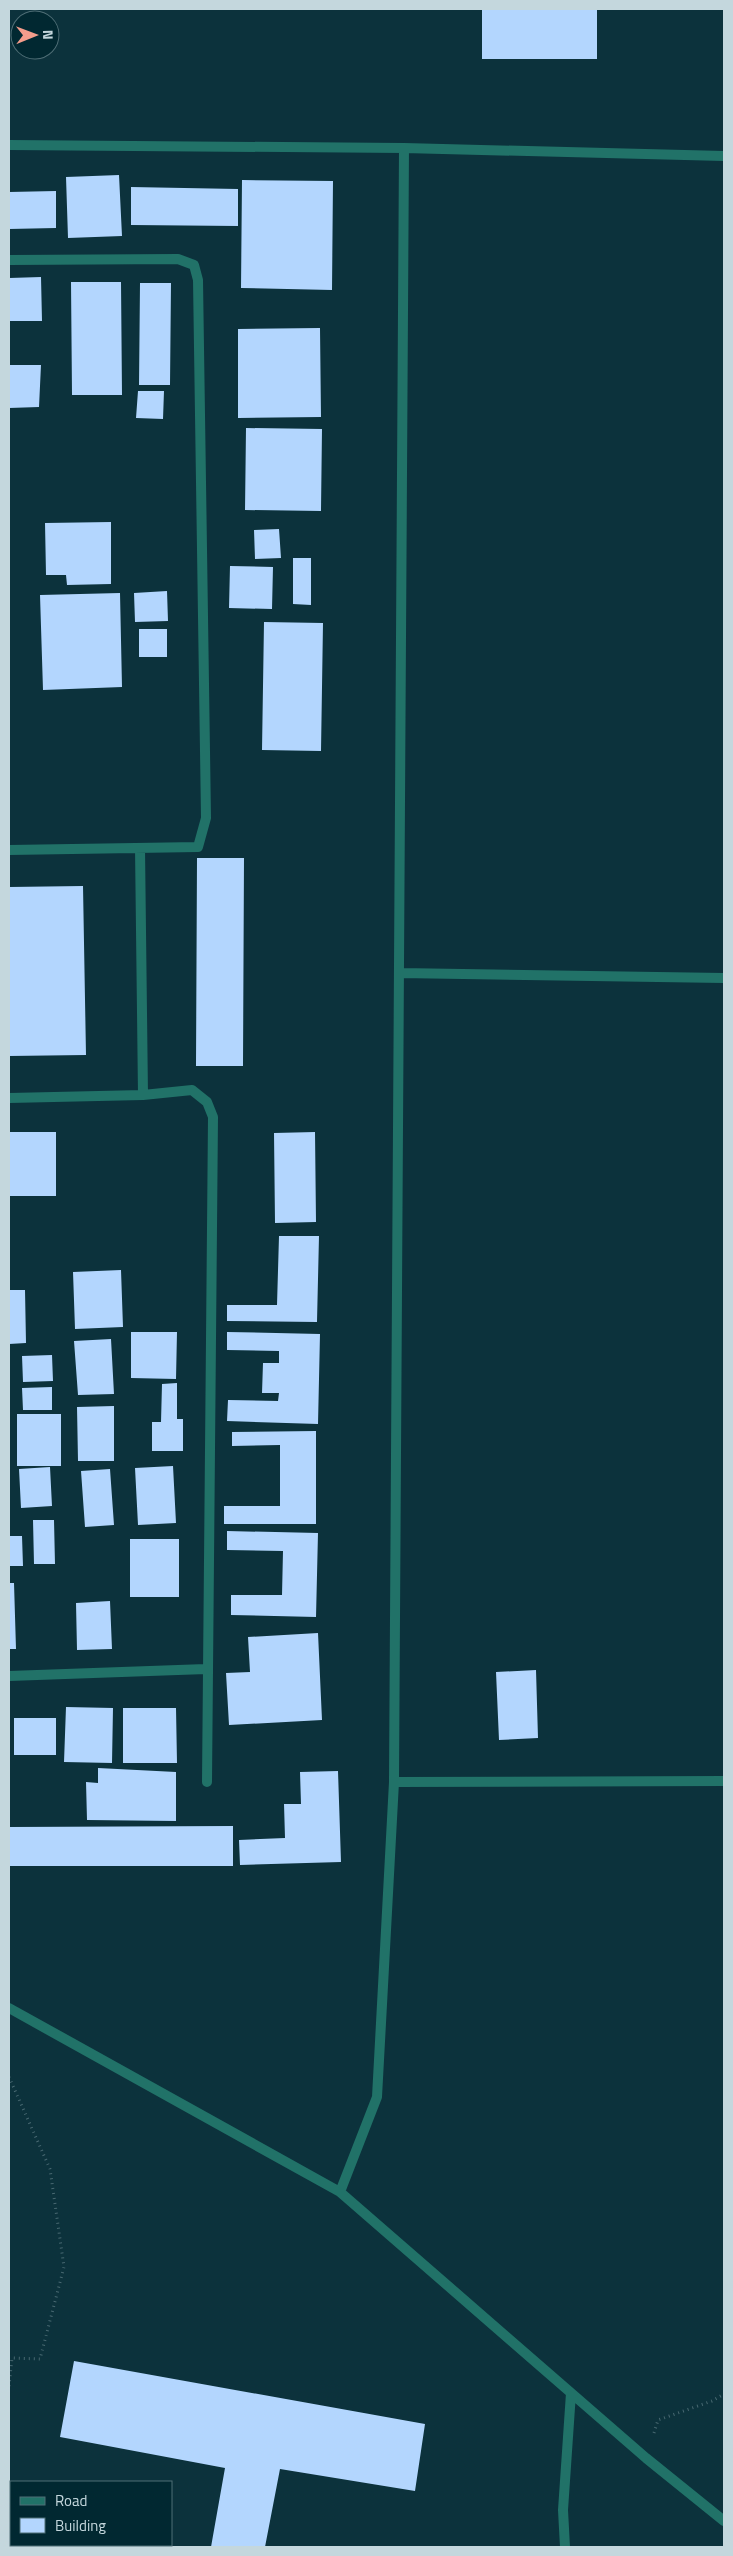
<svg xmlns="http://www.w3.org/2000/svg" width="733" height="2556" font-family="'Titillium Web',sans-serif">
<style>
.building{fill:#b3d6fe}
.lines{fill:none;stroke-linecap:round;stroke-linejoin:round}
.path{stroke:#486871;stroke-width:3;stroke-dasharray:1 4;stroke-linecap:butt}
.street{stroke:#217268;stroke-width:10}
</style>
<rect width="100%" height="100%" fill="#0c323c"/>
<path class="building" d="M 482,9 L 597,9 L 597,59 L 482,59 Z
M 119,175 L 122,236 L 68,238 L 66,177 Z
M 242,180 L 333,181 L 332,290 L 241,288 Z
M 131,187 L 238,189 L 238,226 L 131,225 Z
M 56,191 L 56,228 L 9,229 L 9,192 Z
M 41,277 L 42,321 L 9,321 L 9,278 Z
M 71,282 L 121,282 L 122,395 L 72,395 Z
M 140,283 L 171,283 L 170,385 L 139,385 Z
M 320,328 L 321,417 L 238,418 L 238,329 Z
M 9,365 L 41,365 L 39,407 L 9,408 Z
M 138,391 L 164,391 L 163,419 L 136,418 Z
M 246,428 L 322,429 L 321,511 L 245,510 Z
M 111,522 L 111,584 L 67,585 L 66,575 L 46,575 L 45,523 Z
M 279,529 L 281,558 L 255,559 L 254,530 Z
M 293,558 L 311,558 L 311,605 L 293,604 Z
M 230,566 L 273,567 L 272,609 L 229,608 Z
M 167,591 L 168,621 L 135,622 L 134,593 Z
M 120,593 L 122,687 L 43,690 L 40,595 Z
M 264,622 L 323,623 L 321,751 L 262,750 Z
M 139,629 L 167,629 L 167,657 L 139,657 Z
M 197,858 L 244,858 L 243,1066 L 196,1066 Z
M 83,886 L 86,1055 L 9,1056 L 9,887 Z
M 9,1132 L 56,1132 L 56,1196 L 9,1196 Z
M 315,1132 L 316,1222 L 275,1223 L 274,1133 Z
M 279,1236 L 319,1236 L 317,1322 L 227,1321 L 227,1305 L 277,1305 Z
M 121,1270 L 123,1327 L 75,1329 L 73,1272 Z
M 9,1290 L 25,1290 L 26,1343 L 9,1344 Z
M 131,1332 L 177,1332 L 176,1379 L 131,1378 Z
M 227,1332 L 320,1334 L 318,1424 L 227,1421 L 228,1400 L 278,1401 L 279,1393 L 262,1393 L 263,1363 L 279,1363 L 279,1351 L 227,1350 Z
M 111,1339 L 114,1394 L 78,1395 L 74,1341 Z
M 52,1355 L 53,1381 L 23,1382 L 22,1356 Z
M 177,1383 L 177,1419 L 183,1419 L 183,1451 L 152,1451 L 152,1422 L 161,1422 L 162,1384 Z
M 52,1387 L 52,1410 L 23,1410 L 22,1388 Z
M 114,1406 L 114,1461 L 78,1461 L 77,1407 Z
M 17,1414 L 61,1414 L 61,1466 L 17,1466 Z
M 316,1431 L 316,1524 L 224,1524 L 224,1506 L 280,1506 L 280,1445 L 232,1446 L 232,1432 Z
M 173,1466 L 176,1523 L 138,1525 L 135,1468 Z
M 50,1467 L 52,1506 L 21,1508 L 19,1469 Z
M 110,1469 L 114,1525 L 85,1527 L 81,1471 Z
M 33,1520 L 54,1520 L 55,1564 L 34,1564 Z
M 227,1531 L 318,1533 L 316,1617 L 231,1615 L 231,1595 L 282,1595 L 283,1551 L 227,1550 Z
M 9,1536 L 22,1536 L 23,1566 L 9,1566 Z
M 130,1539 L 179,1539 L 179,1597 L 130,1597 Z
M 9,1583 L 14,1583 L 16,1649 L 9,1649 Z
M 110,1601 L 112,1649 L 77,1650 L 76,1603 Z
M 318,1633 L 322,1720 L 229,1725 L 226,1673 L 250,1672 L 248,1637 Z
M 536,1670 L 538,1738 L 499,1740 L 496,1672 Z
M 66,1707 L 113,1708 L 112,1763 L 64,1762 Z
M 123,1708 L 176,1708 L 177,1763 L 123,1763 Z
M 14,1718 L 56,1718 L 56,1755 L 14,1755 Z
M 98,1768 L 176,1772 L 176,1821 L 87,1820 L 86,1782 L 98,1783 Z
M 338,1771 L 341,1862 L 240,1865 L 239,1840 L 285,1838 L 284,1804 L 301,1804 L 300,1772 Z
M 233,1826 L 233,1866 L 9,1866 L 9,1827 Z
M 74,2361 L 425,2424 L 415,2491 L 280,2469 L 265,2547 L 211,2547 L 225,2468 L 60,2437 Z
M 10,2536 L 11,2545 L 51,2545 L 51,2547 L 9,2547 Z"/>
<g class="lines">
<path class="path" d="M 9,2077 L 50,2169 L 64,2267 L 40,2359 L 12,2358 L 9,2386
M 654,2433 L 658,2420 L 712,2401 L 724,2394
M 9,2486 L 11,2487
M 63,2545 L 64,2547"/>
<path class="street" d="M 9,145 L 404,148 L 724,156
M 9,260 L 178,259 L 194,265 L 198,280 L 206,818 L 198,847 L 9,850
M 140,848 L 143,1095
M 400,973 L 724,978
M 9,1098 L 143,1095 L 192,1090 L 207,1102 L 213,1117 L 207,1782
M 9,1676 L 206,1669
M 394,1782 L 724,1781
M 9,2008 L 340,2192 L 646,2458 L 724,2521
M 340,2192 L 377,2097 L 394,1782 L 404,148
M 565,2547 L 563,2510 L 571,2393"/>
</g>
<rect width="733" height="2556" fill="none" stroke="#c4d7dd" stroke-width="20"/>
<rect x="10" y="2481" width="162" height="65" fill="#012831" stroke="#4f6e76"/>
<rect x="20" y="2497" width="25" height="8" fill="#217268" stroke="#4f6e76"/>
<text x="55" y="2506" font-size="15" fill="#c4d7dd">Road</text>
<rect x="20" y="2518" width="25" height="15" fill="#b3d6fe" stroke="#4f6e76"/>
<text x="55" y="2531" font-size="15" fill="#c4d7dd">Building</text>
<g transform="translate(35 35) rotate(89)"><circle r="24" fill="#012831" stroke="#4f6e76"/>
<path d="M0-4L9 19L0 12L-9 19Z" fill="#f49d8c"/>
<text y="-8" font-size="14" font-weight="bold" text-anchor="middle" fill="#c4d7dd">N</text>
</g>
</svg>
